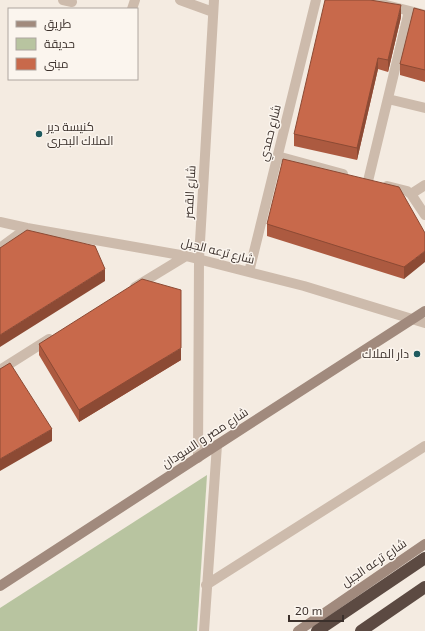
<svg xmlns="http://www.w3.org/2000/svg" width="425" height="631" font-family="'Exo 2',Cairo,sans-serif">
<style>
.green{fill:#b8c4a0}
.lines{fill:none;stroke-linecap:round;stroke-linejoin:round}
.street{stroke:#cdbbac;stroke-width:10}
.secondary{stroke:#a18a7d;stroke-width:10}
.highway{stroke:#5c4a42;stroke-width:12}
.wall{fill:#ac5a40}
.shaded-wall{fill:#8c4a34}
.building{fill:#c8694b;stroke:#8c4a34}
.poi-dot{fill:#1f5a5e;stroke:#fbf5ee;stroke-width:1.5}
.labels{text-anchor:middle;stroke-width:3;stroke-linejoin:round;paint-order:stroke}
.poi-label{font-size:12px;fill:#3b302b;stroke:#fbf5ee;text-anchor:start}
.street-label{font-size:12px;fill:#3b302b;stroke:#fbf5ee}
</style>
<rect width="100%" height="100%" fill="#f4ebe1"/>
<path class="green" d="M 207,475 L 197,631 L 0,631 L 0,608 Z"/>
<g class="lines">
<path class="street" d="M 63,0 L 72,2
M 180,0 L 213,12
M 366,0 L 425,15
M 132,9 L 135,0
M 388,99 L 425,108
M 277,156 L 343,174
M 368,181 L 409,11
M 387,186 L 407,191 L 411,194 L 425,215
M 411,194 L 425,185
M 0,222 L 27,228 L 186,256 L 304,286 L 425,323
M 0,248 L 27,228
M 249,272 L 316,0
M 135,287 L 186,256
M 0,370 L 49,339
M 198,458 L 199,259 L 214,0
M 206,585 L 425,446
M 204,631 L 217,445"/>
<path class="secondary" d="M 0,586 L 217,445 L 425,311
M 298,631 L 425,544"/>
<path class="highway" d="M 317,631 L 425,558
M 361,631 L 425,587"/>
</g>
<path class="wall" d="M 425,11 L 425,82 L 400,75 L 400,64 Z
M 401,17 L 388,72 L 378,69 L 357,160 L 294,146 L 294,134 Z
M 267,224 L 425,233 L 404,279 L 267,236 Z
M 39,344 L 181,360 L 79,422 L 39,355 Z"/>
<path class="shaded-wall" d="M 401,5 L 401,17 L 388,72 L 388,60 Z
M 378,58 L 378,69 L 357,160 L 357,148 Z
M 425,251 L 425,262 L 404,279 L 404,267 Z
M 105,269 L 105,281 L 0,347 L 0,335 Z
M 181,348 L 181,360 L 79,422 L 79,410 Z
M 52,429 L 52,441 L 0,471 L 0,459 Z"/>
<path class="building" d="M 325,0 L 370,0 L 401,5 L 388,60 L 378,58 L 357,148 L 294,134 Z
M 414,8 L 425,11 L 425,70 L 400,64 Z
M 283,159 L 399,187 L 425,233 L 425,251 L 404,267 L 267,224 Z
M 27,230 L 95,246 L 105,269 L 0,335 L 0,248 Z
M 142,279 L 181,290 L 181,348 L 79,410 L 39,344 Z
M 10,363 L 52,429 L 0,459 L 0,369 Z"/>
<g class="poi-dot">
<circle cx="39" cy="134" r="4"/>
<circle cx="417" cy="354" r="4"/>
</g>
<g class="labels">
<g class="poi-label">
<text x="47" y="131">كنيسة دير<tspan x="47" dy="14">الملاك البحرى</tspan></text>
<text x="409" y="358" text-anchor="end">دار الملاك</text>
</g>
<g class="street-label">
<text transform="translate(270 133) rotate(-76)" y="4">شارع حمدي</text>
<text transform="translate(190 192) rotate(-87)" y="4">شارع القصر</text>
<text transform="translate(218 251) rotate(14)" y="4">شارع ترعه الجبل</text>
<text transform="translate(205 438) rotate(-33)" y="4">شارع مصر و السودان</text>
<text transform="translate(374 563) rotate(-34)" y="4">شارع ترعه الجبل</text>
</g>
</g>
<rect x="8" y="8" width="130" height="72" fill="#fbf5ee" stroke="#aea6a0"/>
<rect x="16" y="21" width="20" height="6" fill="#a18a7d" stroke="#aea6a0"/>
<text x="44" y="28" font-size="12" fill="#3b302b">طريق</text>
<rect x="16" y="38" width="20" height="12" fill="#b8c4a0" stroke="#aea6a0"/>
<text x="44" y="48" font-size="12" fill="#3b302b">حديقة</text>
<rect x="16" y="58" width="20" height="12" fill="#c8694b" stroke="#aea6a0"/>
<text x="44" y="68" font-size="12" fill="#3b302b">مبنى</text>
<path d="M289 615v6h54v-6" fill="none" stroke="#3b302b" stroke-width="2"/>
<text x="295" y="615" font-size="12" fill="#3b302b" stroke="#fbf5ee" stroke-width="3" paint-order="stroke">20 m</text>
</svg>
